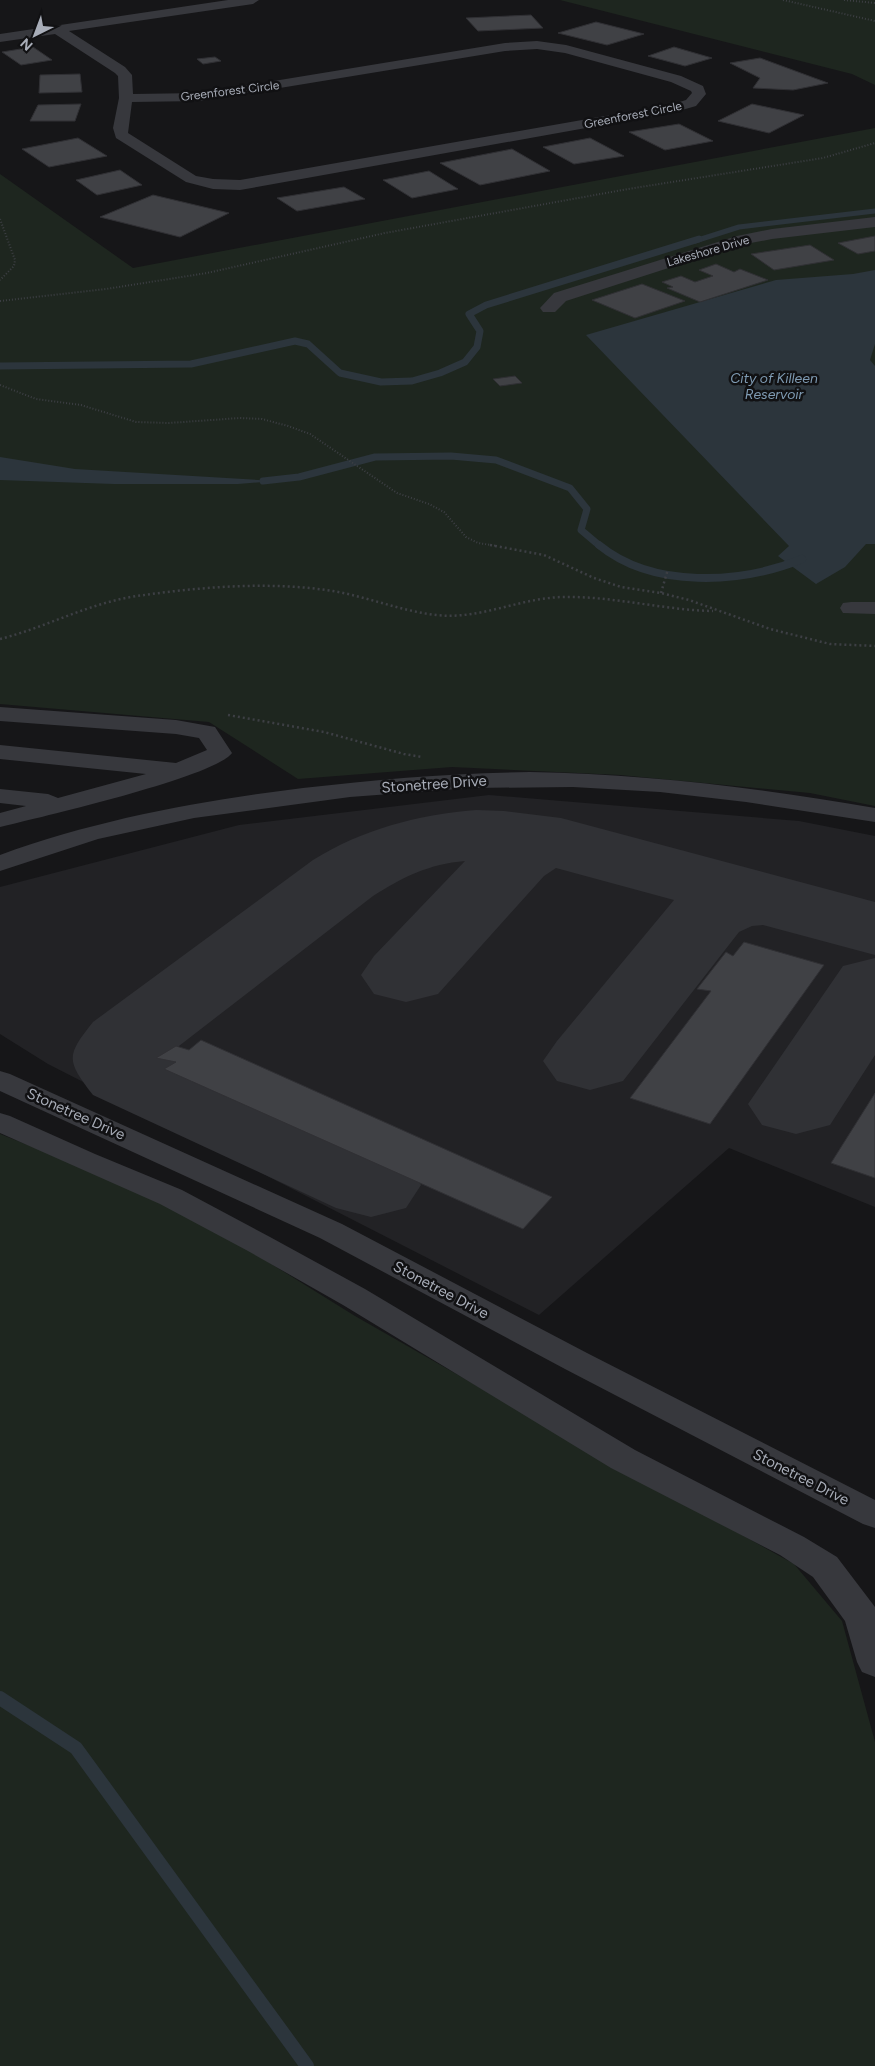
<svg xmlns="http://www.w3.org/2000/svg" width="875" height="2066" font-family="Figtree,sans-serif">
<style>
.built{fill:#222225}
.green{fill:#1e261f}
.water{fill:#2c353c}
.lines{fill:none;stroke-linecap:round;stroke-linejoin:round}
.stream-far3{stroke:#2c353c;stroke-width:5}
.stream-far2{stroke:#2c353c;stroke-width:7}
.stream-far1{stroke:#2c353c;stroke-width:8}
.stream{stroke:#2c353c;stroke-width:14}
.taxiway{fill:#303135;fill-rule:evenodd}
.building{fill:#404145;stroke:#303034}
.path-far1{stroke:#3d3f44;stroke-width:2;stroke-dasharray:1 2;stroke-linecap:butt}
.path{stroke:#3d3f44;stroke-width:2.5;stroke-dasharray:2 3;stroke-linecap:butt}
.minor{fill:#37383d;fill-rule:evenodd}
.labels{text-anchor:middle;stroke-width:5;stroke-linejoin:round;paint-order:stroke}
.far-street-label{font-size:12px;fill:#a8adb8;stroke:#111113}
.far-water-label{font-size:14px;font-style:italic;fill:#7f9bb3;stroke:#111113}
.street-label{font-size:15px;fill:#a8adb8;stroke:#111113}
</style>
<rect width="100%" height="100%" fill="#161618"/>
<path class="built" d="M 489,795 L 799,821 L 875,836 L 875,1207 L 729,1148 L 539,1315 L 48,1064 L 0,1034 L 0,887 L 239,825 Z"/>
<path class="green" d="M 560,0 L 875,0 L 875,85 L 852,74 Z
M 875,128 L 875,806 L 810,793 L 620,775 L 452,767 L 298,779 L 209,722 L 0,704 L 0,174 L 133,268 Z
M 0,1134 L 170,1201 L 355,1316 L 584,1447 L 794,1564 L 842,1621 L 875,1742 L 875,2066 L 0,2066 Z"/>
<path class="water" d="M 875,270 L 875,344 L 870,360 L 875,366 L 875,544 L 866,544 L 845,567 L 816,584 L 778,556 L 789,546 L 586,335 L 776,280 L 853,274 Z
M 0,457 L 75,469 L 275,481 L 238,484 L 114,484 L 0,480 Z"/>
<g class="lines">
<path class="stream-far3" d="M 695,241 L 739,227 L 875,211"/>
<path class="stream-far2" d="M 0,366 L 191,364 L 295,341 L 308,344 L 340,373 L 381,382 L 412,381 L 440,373 L 465,362 L 477,347 L 480,331 L 469,314 L 486,305 L 699,239
M 263,481 L 299,477 L 375,457 L 451,456 L 496,460 L 570,488 L 587,509 L 581,530 L 600,546"/>
<path class="stream-far1" d="M 599,545 C 653,589 741,584 802,559"/>
<path class="stream" d="M 0,1698 L 76,1748 L 307,2066"/>
<path class="taxiway" d="M 476,810 L 504,811 L 561,818 L 875,902 L 875,955 L 763,925 L 752,926 L 739,932 L 623,1081 L 590,1090 L 557,1081 L 543,1061 L 557,1041 L 674,900 L 556,868 L 544,876 L 438,994 L 406,1002 L 374,994 L 361,975 L 374,956 L 465,861 C 429,864 403,877 373,896 L 166,1056 L 406,1162 L 421,1185 L 406,1208 L 371,1217 L 336,1208 L 93,1095 C 66,1060 66,1056 93,1022 L 313,860 C 363,829 417,815 476,810 Z
M 875,958 L 875,1055 L 830,1125 L 796,1134 L 762,1125 L 748,1104 L 843,966 Z"/>
</g>
<path class="building" d="M 531,15 L 543,28 L 478,31 L 466,18 Z
M 596,22 L 644,34 L 607,45 L 558,33 Z
M 33,47 L 52,60 L 21,65 L 2,52 Z
M 674,47 L 712,58 L 685,66 L 648,56 Z
M 215,57 L 221,61 L 203,64 L 197,59 Z
M 760,58 L 828,83 L 793,90 L 753,88 L 760,78 L 730,63 Z
M 80,74 L 82,92 L 39,93 L 40,75 Z
M 81,104 L 75,121 L 30,121 L 38,105 Z
M 752,104 L 804,115 L 769,133 L 718,121 Z
M 679,124 L 713,141 L 665,150 L 629,132 Z
M 78,138 L 107,156 L 49,167 L 22,149 Z
M 590,138 L 624,156 L 574,164 L 543,147 Z
M 512,149 L 550,171 L 480,185 L 440,163 Z
M 120,170 L 142,185 L 97,195 L 76,180 Z
M 429,171 L 458,189 L 412,198 L 383,180 Z
M 344,187 L 365,199 L 297,211 L 277,198 Z
M 153,195 L 229,213 L 180,237 L 100,217 Z
M 875,236 L 875,251 L 858,254 L 838,243 Z
M 810,245 L 834,260 L 774,270 L 751,254 Z
M 716,264 L 734,272 L 740,269 L 768,280 L 700,302 L 667,288 L 673,287 L 662,282 L 681,276 L 695,282 L 713,276 L 699,270 Z
M 642,284 L 685,301 L 635,318 L 592,300 Z
M 515,376 L 522,383 L 500,386 L 493,379 Z
M 744,942 L 824,965 L 710,1124 L 630,1098 L 711,991 L 697,989 L 726,952 L 733,956 Z
M 201,1040 L 552,1197 L 523,1229 L 164,1069 L 176,1062 L 156,1058 L 176,1046 L 189,1050 Z
M 875,1093 L 875,1178 L 831,1163 Z"/>
<g class="lines">
<path class="path-far1" d="M 783,0 L 875,21
M 844,0 L 875,3
M 0,219 L 15,260 L 14,266 L 0,280
M 0,301 L 106,289 L 207,273 L 385,233 L 628,189 L 823,158 L 875,143
M 0,385 L 36,399 L 81,405 L 136,422 L 169,423 L 240,418 L 262,419 L 288,426 L 310,434 L 397,493 L 429,504 L 444,512 L 466,537 L 478,543 L 497,546"/>
<path class="path" d="M 490,545 L 544,555 L 594,578 L 621,587 L 661,593 L 689,600 L 770,629 L 830,644 L 875,646
M 661,593 L 668,569
M 0,639 C 47,627 89,603 137,596 C 200,587 269,581 333,591 C 368,597 401,611 436,615 C 480,620 519,598 563,597 C 613,596 663,610 713,611
M 228,715 L 324,732 L 404,754 L 422,757"/>
<path class="minor" d="M 228,0 L 259,0 L 253,4 L 69,31 L 125,67 L 132,75 L 133,94 L 200,93 L 505,43 L 537,41 L 566,45 L 681,76 L 703,86 L 706,94 L 696,106 L 675,112 L 240,190 L 213,189 L 186,182 L 116,138 L 113,128 L 119,98 L 118,76 L 115,73 L 55,34 L 0,42 L 0,34 ZM 537,49 L 565,53 L 671,82 L 691,91 L 692,93 L 686,100 L 673,104 L 240,180 L 213,179 L 196,176 L 128,133 L 132,102 L 200,101 L 505,51 Z
M 875,217 L 875,227 L 772,239 L 740,245 L 566,301 L 555,312 L 543,312 L 540,308 L 554,293 L 737,236 L 772,229 Z
M 851,602 L 875,602 L 875,614 L 843,613 L 840,608 L 843,603 Z
M 0,707 L 176,720 L 215,727 L 232,753 C 215,777 37,818 0,827 L 0,813 L 26,806 L 0,803 L 0,789 L 48,794 L 58,798 L 146,774 L 0,759 L 0,745 L 176,763 L 207,750 L 199,738 L 176,734 L 0,721 Z
M 530,772 C 646,774 760,788 875,808 L 875,822 L 746,802 L 660,792 L 573,787 L 470,788 L 350,797 L 194,818 L 98,839 L 0,871 L 0,855 C 99,819 199,801 303,788 C 379,779 454,773 530,772 Z
M 0,1071 L 10,1074 L 342,1224 L 587,1353 L 875,1500 L 875,1528 L 863,1524 L 565,1369 L 320,1238 L 0,1091 Z
M 0,1113 L 10,1116 L 95,1154 L 182,1190 L 270,1237 L 365,1289 L 635,1450 L 804,1537 L 837,1557 L 875,1607 L 875,1677 L 862,1672 L 857,1662 L 845,1621 L 813,1577 L 780,1555 L 611,1468 L 343,1305 L 248,1251 L 160,1204 L 0,1133 Z"/>
</g>
<g class="labels">
<g class="far-street-label">
<text transform="translate(230 91) rotate(-7)" y="4">Greenforest Circle</text>
<text transform="translate(633 115) rotate(-11)" y="4">Greenforest Circle</text>
<text transform="translate(708 251) rotate(-16)" y="4">Lakeshore Drive</text>
</g>
<g class="far-water-label">
<text x="774" y="383">City of Killeen<tspan x="774" dy="16">Reservoir</tspan></text>
</g>
<g class="street-label">
<text transform="translate(434 784) rotate(-4)" y="5">Stonetree Drive</text>
<text transform="translate(76 1114) rotate(24)" y="5">Stonetree Drive</text>
<text transform="translate(441 1290) rotate(28)" y="5">Stonetree Drive</text>
<text transform="translate(801 1477) rotate(27)" y="5">Stonetree Drive</text>
</g>
</g>
<g transform="translate(35 35) rotate(222)" stroke="#111113" stroke-width="4" paint-order="stroke">
<path d="M0-4L9 19L0 12L-9 19Z" fill="#a8adb8"/>
<text y="-8" font-size="14" font-weight="bold" text-anchor="middle" fill="#a8adb8">N</text>
</g>
</svg>
